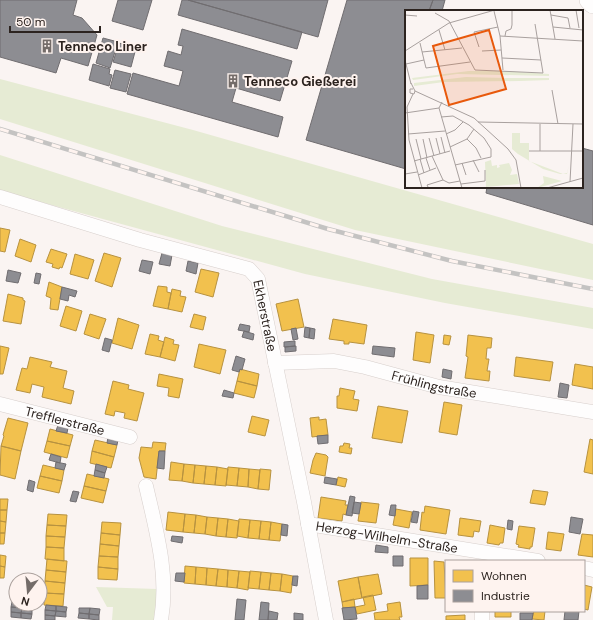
<svg xmlns="http://www.w3.org/2000/svg" width="593" height="620" font-family="'DM Sans',sans-serif">
<style>
.green{fill:#e6ebd4}
.homes{fill:#f2c14e;stroke:#b79240}
.industry{fill:#8d8d92;stroke:#706d70}
.lines{fill:none;stroke-linecap:round;stroke-linejoin:round}
.street-casing{stroke:#d7cfcc;stroke-width:15}
.secondary-casing{stroke:#d7cfcc;stroke-width:20}
.street{stroke:#fefdfd;stroke-width:14}
.secondary{stroke:#fefdfd;stroke-width:19}
.rail-casing{stroke:#c4c3c2;stroke-width:4.5}
.rail{stroke:#fef3ef;stroke-width:3;stroke-dasharray:9;stroke-linecap:butt}
.labels{text-anchor:middle;stroke-width:4;stroke-linejoin:round;paint-order:stroke}
.poi-label{font-size:13px;font-weight:bold;fill:#2c231f;stroke:#fef3ef;text-anchor:start}
.street-label{font-size:13px;fill:#2c231f;stroke:#fef3ef}
.inset-road{fill:none;stroke:#a8a09e;stroke-width:1}
.view{fill:#e8590c;fill-opacity:0.15;stroke:#e8590c;stroke-width:2}
.inset-edge{fill:none;stroke:#2c231f;stroke-width:2}
</style>
<rect width="100%" height="100%" fill="#faf4f2"/>
<path class="green" d="M 0,79 L 193,130 L 593,244 L 593,280 L 355,230 L 0,119 Z
M 0,155 L 222,226 L 432,279 L 593,308 L 593,329 L 445,303 L 305,274 L 0,191 Z
M 96,587 L 157,589 L 155,620 L 112,620 L 113,607 L 107,607 Z"/>
<path class="homes" d="M 0,228 L 10,230 L 5,252 L 0,251 Z
M 20,239 L 36,245 L 31,262 L 15,256 Z
M 51,249 L 67,254 L 62,268 L 60,267 L 59,269 L 52,267 L 53,264 L 46,262 Z
M 104,253 L 121,258 L 112,287 L 95,281 Z
M 75,254 L 94,260 L 88,279 L 70,274 Z
M 201,269 L 219,273 L 213,297 L 195,292 Z
M 49,282 L 62,287 L 58,310 L 50,309 L 51,298 L 46,296 Z
M 158,286 L 167,287 L 167,292 L 171,293 L 168,309 L 153,306 Z
M 172,289 L 181,291 L 180,296 L 186,297 L 182,312 L 168,309 Z
M 8,294 L 23,298 L 23,300 L 25,301 L 21,324 L 3,321 Z
M 298,299 L 304,327 L 282,331 L 276,304 Z
M 66,306 L 82,311 L 76,331 L 60,326 Z
M 90,314 L 106,319 L 99,339 L 84,334 Z
M 194,314 L 206,317 L 203,330 L 190,327 Z
M 118,318 L 139,325 L 132,349 L 112,343 Z
M 333,319 L 367,325 L 364,344 L 349,342 L 349,344 L 344,344 L 344,341 L 329,339 Z
M 416,332 L 434,335 L 430,363 L 413,360 Z
M 150,334 L 159,336 L 158,340 L 164,342 L 160,357 L 145,354 Z
M 444,335 L 451,336 L 449,345 L 443,344 Z
M 468,335 L 492,338 L 491,348 L 487,348 L 486,359 L 489,359 L 487,371 L 490,371 L 489,381 L 465,378 L 468,357 L 466,356 Z
M 165,337 L 174,340 L 173,344 L 179,345 L 175,361 L 160,357 Z
M 199,344 L 226,350 L 220,374 L 194,367 Z
M 0,346 L 9,348 L 3,374 L 0,374 Z
M 30,357 L 52,362 L 50,367 L 67,371 L 63,388 L 74,391 L 71,404 L 42,397 L 44,387 L 32,384 L 30,393 L 16,390 L 22,368 L 27,369 Z
M 516,357 L 553,362 L 550,381 L 514,376 Z
M 575,364 L 593,367 L 593,389 L 572,385 Z
M 240,369 L 259,374 L 257,386 L 237,381 Z
M 159,374 L 183,379 L 179,398 L 168,396 L 169,388 L 157,386 Z
M 113,381 L 129,385 L 128,389 L 144,393 L 137,421 L 124,418 L 125,413 L 115,411 L 114,416 L 105,414 Z
M 237,381 L 257,386 L 254,398 L 234,393 Z
M 340,388 L 355,391 L 353,399 L 359,400 L 357,411 L 337,408 L 337,396 L 339,396 Z
M 444,402 L 462,405 L 457,435 L 439,432 Z
M 378,406 L 408,411 L 402,443 L 372,438 Z
M 252,416 L 269,420 L 265,436 L 248,432 Z
M 319,417 L 319,420 L 326,419 L 328,435 L 312,437 L 310,418 Z
M 8,418 L 28,423 L 21,451 L 1,446 L 4,436 L 3,435 Z
M 50,429 L 73,435 L 70,446 L 47,441 Z
M 590,439 L 593,440 L 593,474 L 584,472 Z
M 95,440 L 117,445 L 114,457 L 92,451 Z
M 47,441 L 70,446 L 67,458 L 44,452 Z
M 153,442 L 166,443 L 165,451 L 159,451 L 156,479 L 144,477 L 139,458 L 141,447 L 152,448 Z
M 344,443 L 350,444 L 349,448 L 352,448 L 351,454 L 339,452 L 340,446 L 343,446 Z
M 1,446 L 21,451 L 15,479 L 0,475 Z
M 92,451 L 114,457 L 111,468 L 90,463 Z
M 316,453 L 326,455 L 328,457 L 325,476 L 310,473 L 313,460 Z
M 171,462 L 184,464 L 182,481 L 169,480 Z
M 184,464 L 195,465 L 193,483 L 182,481 Z
M 43,465 L 64,470 L 62,481 L 40,476 Z
M 195,465 L 206,466 L 204,484 L 193,483 Z
M 206,466 L 217,467 L 215,485 L 204,484 Z
M 217,467 L 228,469 L 226,486 L 215,485 Z
M 228,467 L 239,468 L 237,486 L 226,485 Z
M 239,468 L 249,469 L 248,487 L 237,486 Z
M 249,469 L 260,470 L 258,489 L 248,487 Z
M 260,469 L 271,470 L 269,490 L 258,489 Z
M 87,474 L 109,479 L 106,491 L 84,486 Z
M 40,476 L 62,481 L 59,493 L 37,488 Z
M 338,477 L 347,479 L 345,487 L 336,485 Z
M 84,486 L 106,491 L 103,503 L 81,498 Z
M 533,490 L 548,492 L 545,505 L 530,503 Z
M 321,497 L 346,501 L 345,505 L 348,505 L 346,515 L 343,514 L 342,521 L 318,518 Z
M 0,499 L 8,499 L 7,510 L 0,510 Z
M 361,502 L 379,504 L 376,523 L 358,521 Z
M 425,506 L 450,510 L 446,534 L 420,530 L 422,512 L 424,513 Z
M 396,509 L 412,512 L 409,528 L 393,525 Z
M 0,510 L 7,510 L 6,522 L 0,521 Z
M 168,512 L 185,514 L 183,532 L 166,530 Z
M 48,514 L 67,515 L 66,526 L 47,525 Z
M 185,514 L 196,515 L 194,533 L 183,532 Z
M 196,515 L 207,517 L 205,534 L 194,533 Z
M 207,517 L 218,518 L 216,536 L 205,534 Z
M 218,518 L 228,519 L 226,537 L 216,536 Z
M 460,518 L 481,521 L 479,532 L 474,531 L 473,537 L 458,535 Z
M 228,519 L 239,521 L 237,538 L 226,537 Z
M 239,519 L 250,520 L 248,538 L 237,536 Z
M 250,520 L 261,521 L 259,539 L 248,538 Z
M 0,521 L 6,522 L 5,533 L 0,533 Z
M 261,521 L 271,522 L 269,540 L 259,539 Z
M 102,522 L 121,523 L 120,535 L 101,533 Z
M 271,522 L 282,524 L 280,541 L 269,540 Z
M 47,525 L 66,526 L 65,537 L 46,536 Z
M 490,525 L 505,528 L 503,543 L 500,543 L 499,545 L 487,543 Z
M 519,526 L 535,528 L 532,547 L 530,547 L 530,549 L 518,547 L 519,545 L 516,544 Z
M 548,532 L 564,534 L 561,551 L 546,549 Z
M 0,533 L 5,533 L 4,544 L 0,544 Z
M 101,533 L 120,535 L 119,546 L 100,544 Z
M 582,534 L 593,535 L 593,557 L 578,555 Z
M 46,536 L 65,537 L 64,548 L 46,547 Z
M 100,544 L 119,546 L 118,557 L 99,556 Z
M 46,547 L 64,548 L 64,561 L 45,559 Z
M 0,555 L 6,556 L 5,567 L 0,566 Z
M 99,556 L 118,557 L 118,569 L 98,567 Z
M 410,558 L 428,558 L 428,585 L 410,586 Z
M 47,559 L 67,561 L 66,572 L 46,570 Z
M 434,561 L 444,562 L 446,598 L 435,598 Z
M 0,566 L 5,567 L 4,578 L 0,578 Z
M 185,566 L 196,567 L 195,584 L 184,583 Z
M 98,567 L 118,569 L 117,580 L 98,579 Z
M 196,567 L 207,568 L 206,585 L 195,584 Z
M 207,568 L 218,569 L 216,586 L 206,585 Z
M 218,569 L 228,570 L 227,587 L 216,586 Z
M 46,570 L 66,572 L 65,583 L 45,581 Z
M 228,570 L 239,571 L 237,588 L 227,587 Z
M 239,571 L 250,572 L 248,590 L 237,588 Z
M 250,571 L 261,572 L 259,589 L 248,588 Z
M 261,572 L 271,573 L 269,590 L 259,589 Z
M 271,573 L 282,574 L 280,591 L 269,590 Z
M 282,574 L 293,576 L 291,593 L 280,591 Z
M 378,574 L 382,594 L 362,598 L 358,577 Z
M 358,577 L 362,598 L 342,602 L 338,581 Z
M 45,581 L 65,583 L 64,594 L 44,593 Z
M 584,585 L 592,587 L 588,610 L 584,609 Z
M 44,593 L 64,594 L 63,606 L 44,605 Z
M 373,595 L 376,610 L 357,614 L 355,607 L 365,605 L 363,597 Z
M 354,599 L 355,607 L 343,608 L 342,602 Z
M 400,602 L 402,617 L 399,617 L 400,620 L 375,620 L 374,613 L 388,611 L 387,604 Z
M 495,611 L 511,611 L 511,617 L 495,617 Z
M 534,611 L 545,611 L 544,620 L 532,619 Z
M 465,615 L 465,620 L 446,620 L 446,616 Z"/>
<path class="industry" d="M 0,0 L 77,0 L 73,15 L 82,18 L 97,35 L 88,66 L 61,58 L 56,73 L 0,57 Z
M 118,0 L 152,0 L 143,30 L 112,21 Z
M 182,0 L 188,0 L 302,32 L 297,49 L 178,15 Z
M 188,0 L 328,0 L 318,37 Z
M 347,0 L 433,0 L 429,11 L 406,11 L 406,169 L 306,140 Z
M 433,0 L 445,0 L 442,11 L 429,11 Z
M 182,29 L 292,61 L 280,101 L 236,88 L 232,102 L 283,117 L 278,137 L 127,94 L 133,73 L 179,86 L 183,71 L 164,66 L 168,51 L 181,55 L 183,46 L 178,45 Z
M 103,38 L 118,42 L 110,68 L 96,63 Z
M 119,43 L 136,48 L 131,67 L 113,62 Z
M 93,64 L 110,69 L 109,74 L 112,75 L 109,86 L 89,80 Z
M 115,70 L 131,74 L 126,92 L 110,88 Z
M 582,148 L 593,151 L 593,225 L 486,193 L 487,187 L 582,187 Z
M 162,253 L 172,255 L 170,266 L 159,264 Z
M 142,260 L 153,262 L 150,274 L 139,271 Z
M 188,261 L 198,263 L 196,274 L 186,271 Z
M 8,270 L 21,273 L 18,283 L 6,281 Z
M 36,273 L 41,274 L 39,284 L 34,283 Z
M 62,287 L 77,291 L 75,297 L 69,295 L 68,301 L 60,299 Z
M 240,324 L 250,326 L 249,332 L 238,330 Z
M 305,327 L 310,328 L 309,338 L 304,337 Z
M 296,328 L 298,339 L 293,340 L 291,329 Z
M 310,328 L 315,329 L 314,339 L 309,338 Z
M 244,331 L 254,334 L 253,340 L 242,337 Z
M 105,338 L 112,340 L 109,352 L 102,350 Z
M 295,341 L 295,346 L 284,347 L 284,342 Z
M 296,346 L 296,351 L 285,352 L 285,347 Z
M 373,346 L 395,348 L 394,357 L 372,354 Z
M 236,356 L 245,359 L 242,370 L 240,369 L 239,372 L 232,370 Z
M 443,369 L 452,371 L 451,379 L 442,377 Z
M 560,383 L 569,385 L 567,398 L 558,397 Z
M 224,390 L 234,393 L 233,398 L 222,396 Z
M 58,425 L 68,428 L 67,433 L 56,431 Z
M 328,435 L 328,443 L 318,444 L 317,436 Z
M 108,437 L 118,440 L 117,445 L 107,443 Z
M 159,451 L 165,451 L 164,469 L 157,468 Z
M 51,454 L 61,457 L 60,463 L 49,460 Z
M 56,462 L 66,464 L 64,470 L 55,468 Z
M 96,464 L 107,467 L 105,473 L 95,470 Z
M 95,470 L 105,473 L 104,478 L 94,476 Z
M 325,477 L 337,479 L 336,485 L 324,483 Z
M 29,480 L 35,482 L 33,492 L 27,490 Z
M 73,491 L 79,492 L 76,502 L 70,501 Z
M 350,496 L 355,497 L 352,516 L 346,515 Z
M 354,502 L 361,503 L 359,514 L 352,513 Z
M 391,505 L 396,505 L 395,516 L 389,515 Z
M 413,511 L 419,512 L 417,523 L 411,522 Z
M 571,517 L 583,519 L 580,534 L 569,532 Z
M 508,520 L 513,521 L 512,530 L 507,529 Z
M 282,524 L 288,525 L 287,536 L 281,535 Z
M 172,536 L 183,537 L 182,543 L 171,541 Z
M 376,545 L 388,547 L 388,553 L 375,552 Z
M 393,556 L 403,556 L 403,566 L 393,566 Z
M 176,573 L 185,573 L 184,582 L 175,581 Z
M 293,576 L 298,576 L 297,586 L 292,585 Z
M 428,585 L 428,599 L 417,599 L 417,586 Z
M 237,599 L 246,600 L 244,620 L 235,620 Z
M 12,602 L 22,604 L 22,608 L 11,607 Z
M 261,602 L 269,603 L 268,620 L 259,620 Z
M 22,604 L 32,604 L 32,609 L 22,608 Z
M 46,605 L 56,606 L 56,611 L 45,610 Z
M 56,606 L 67,607 L 66,612 L 56,611 Z
M 11,607 L 22,608 L 21,613 L 11,612 Z
M 355,607 L 357,619 L 344,620 L 342,608 Z
M 22,608 L 32,609 L 32,614 L 21,613 Z
M 79,608 L 90,608 L 89,614 L 79,613 Z
M 90,608 L 100,609 L 99,615 L 89,614 Z
M 45,610 L 56,611 L 55,616 L 45,615 Z
M 56,611 L 66,612 L 66,617 L 55,616 Z
M 269,611 L 278,613 L 277,620 L 268,620 Z
M 565,611 L 579,611 L 578,620 L 564,620 Z
M 11,612 L 21,613 L 21,618 L 11,617 Z
M 21,613 L 32,614 L 31,619 L 21,618 Z
M 79,613 L 89,614 L 89,619 L 78,618 Z
M 294,613 L 303,614 L 303,620 L 294,620 Z
M 520,613 L 533,613 L 532,620 L 520,620 Z
M 89,614 L 99,615 L 99,620 L 89,619 Z
M 45,615 L 55,616 L 55,620 L 45,620 Z"/>
<g class="lines">
<g class="street-casing">
<g id="street">
<path id="s1" d="M 0,197 L 140,240 L 249,269 L 258,279 L 304,502 L 326,620"/>
<path id="s2" d="M 275,363 L 334,361 L 365,367 L 439,387 L 593,412"/>
<path id="s3" d="M 0,404 L 130,437"/>
<path d="M 146,486 C 156,530 169,574 161,620"/>
<path id="s4" d="M 308,524 L 538,561"/>
<path d="M 584,568 L 593,570"/>
<path d="M 482,611 L 482,620"/>
</g>
</g>
<g class="secondary-casing">
<path id="secondary" d="M 589,0 L 593,4"/>
</g>
<use href="#street" class="street"/>
<use href="#secondary" class="secondary"/>
<g class="rail-casing">
<path id="rail" d="M 0,129 L 328,229 L 452,261 L 593,289"/>
</g>
<use href="#rail" class="rail"/>
</g>
<defs>
<g id="building-bare" transform="scale(1.08)"><path d="M-4-6H4V6H1V3H-1V6H-4ZM-2.5-4.3h1.7v1.8h-1.7ZM.8-4.3h1.7v1.8H.8ZM-2.5-1h1.7V.8h-1.7ZM.8-1h1.7V.8H.8Z" fill="#746c69" stroke="#fef3ef" stroke-width="2.5" paint-order="stroke"/></g>
</defs>
<g fill-rule="evenodd">
<use href="#building-bare" x="47" y="46"/>
<use href="#building-bare" x="233" y="81"/>
</g>
<g class="labels">
<g class="poi-label">
<text x="58" y="51">Tenneco Liner</text>
<text x="244" y="86">Tenneco Gießerei</text>
</g>
<g class="street-label">
<text dy="5" stroke="none"><textPath href="#s1" startOffset="310">Ekherstraße</textPath></text>
<text dy="5" stroke="none"><textPath href="#s2" startOffset="162">Frühlingstraße</textPath></text>
<text dy="5" stroke="none"><textPath href="#s3" startOffset="67">Trefflerstraße</textPath></text>
<text dy="5" stroke="none"><textPath href="#s4" startOffset="80">Herzog-Wilhelm-Straße</textPath></text>
</g>
</g>
<g transform="translate(405 10)">
<rect width="178" height="178" fill="#faf4f2"/>
<path d="M 64,61 L 100,61 L 144,64 L 144,66 L 52,64 L 8,70 L 7,68 ZM 61,67 L 101,68 L 144,68 L 144,70 L 114,71 L 39,72 L 9,76 L 9,73 ZM 107,123 L 115,123 L 115,133 L 124,133 L 124,151 L 158,164 L 162,163 L 164,155 L 162,164 L 155,164 L 138,159 L 113,144 L 107,139 ZM 86,150 L 87,156 L 92,155 L 92,158 L 95,157 L 94,155 L 104,153 L 107,160 L 105,165 L 112,164 L 114,174 L 81,177 L 80,152 ZM 138,166 L 157,171 L 132,178 L 139,173 Z" fill="#e6ebd4"/>
<path class="inset-road" d="M 145,0 L 150,29M 171,0 L 174,18M 89,1 L 95,26 L 98,60M 30,3 L 44,11 L 70,60 L 138,63 L 130,14M 0,5 L 12,6M 146,5 L 163,8 L 165,18M 148,17 L 178,20M 34,20 L 40,40M 95,26 L 178,31M 100,26 L 101,21 L 106,19 L 107,15 L 107,0M 15,33 L 19,50M 74,37 L 69,22 L 93,17M 0,41 L 44,13 L 90,0M 77,41 L 96,40M 17,42 L 57,38M 97,48 L 136,50M 0,50 L 6,74M 1,54 L 19,50 L 21,58 L 65,52M 6,73 L 10,81 L 69,108 L 103,139 L 111,150 L 116,178M 8,79 L 5,79 L 5,83 L 9,84 L 10,81M 147,80 L 153,114M 8,84 L 2,97 L 4,130 L 17,178M 37,92 L 34,98 L 57,178M 0,103 L 34,98M 36,107 L 48,106 L 64,115 L 79,128 L 86,139 L 86,147 L 50,155M 73,112 L 178,114M 135,114 L 135,141M 3,124 L 40,121M 41,124 L 50,120 L 58,112M 36,127 L 40,143M 24,128 L 29,146M 31,128 L 35,144M 11,129 L 16,149M 18,129 L 22,148M 62,129 L 71,138 L 76,148M 45,137 L 62,129 L 69,119M 124,141 L 178,141M 27,146 L 38,170 L 44,173 L 55,171M 21,148 L 25,160M 15,149 L 19,163M 68,150 L 74,162M 9,151 L 45,141M 57,153 L 61,165M 0,164 L 12,162M 13,165 L 31,158M 165,172 L 168,114M 56,174 L 80,171 L 80,160M 23,177 L 22,175 L 38,170M 142,178 L 178,168"/>
<path class="view" d="M 84,20 L 101,79 L 44,95 L 28,36 Z"/>
<rect width="178" height="178" class="inset-edge"/>
</g>
<rect x="445" y="560" width="140" height="52" fill="#fef3ef" stroke="#aaa09c"/>
<rect x="453" y="570" width="20" height="12" fill="#f2c14e" stroke="#aaa09c"/>
<text x="481" y="580" font-size="12" fill="#2c231f">Wohnen</text>
<rect x="453" y="590" width="20" height="12" fill="#8d8d92" stroke="#aaa09c"/>
<text x="481" y="600" font-size="12" fill="#2c231f">Industrie</text>
<g transform="translate(28 592) rotate(196)"><circle r="19" fill="#fef3ef" stroke="#aaa09c"/>
<path d="M0-3L7 15L0 10L-7 15Z" fill="#746c69"/>
<text y="-6" font-size="11" font-weight="bold" text-anchor="middle" fill="#2c231f">N</text>
</g>
<path d="M10 26v6h90v-6" fill="none" stroke="#2c231f" stroke-width="2"/>
<text x="16" y="26" font-size="12" fill="#2c231f" stroke="#fef3ef" stroke-width="3" paint-order="stroke">50 m</text>
</svg>
